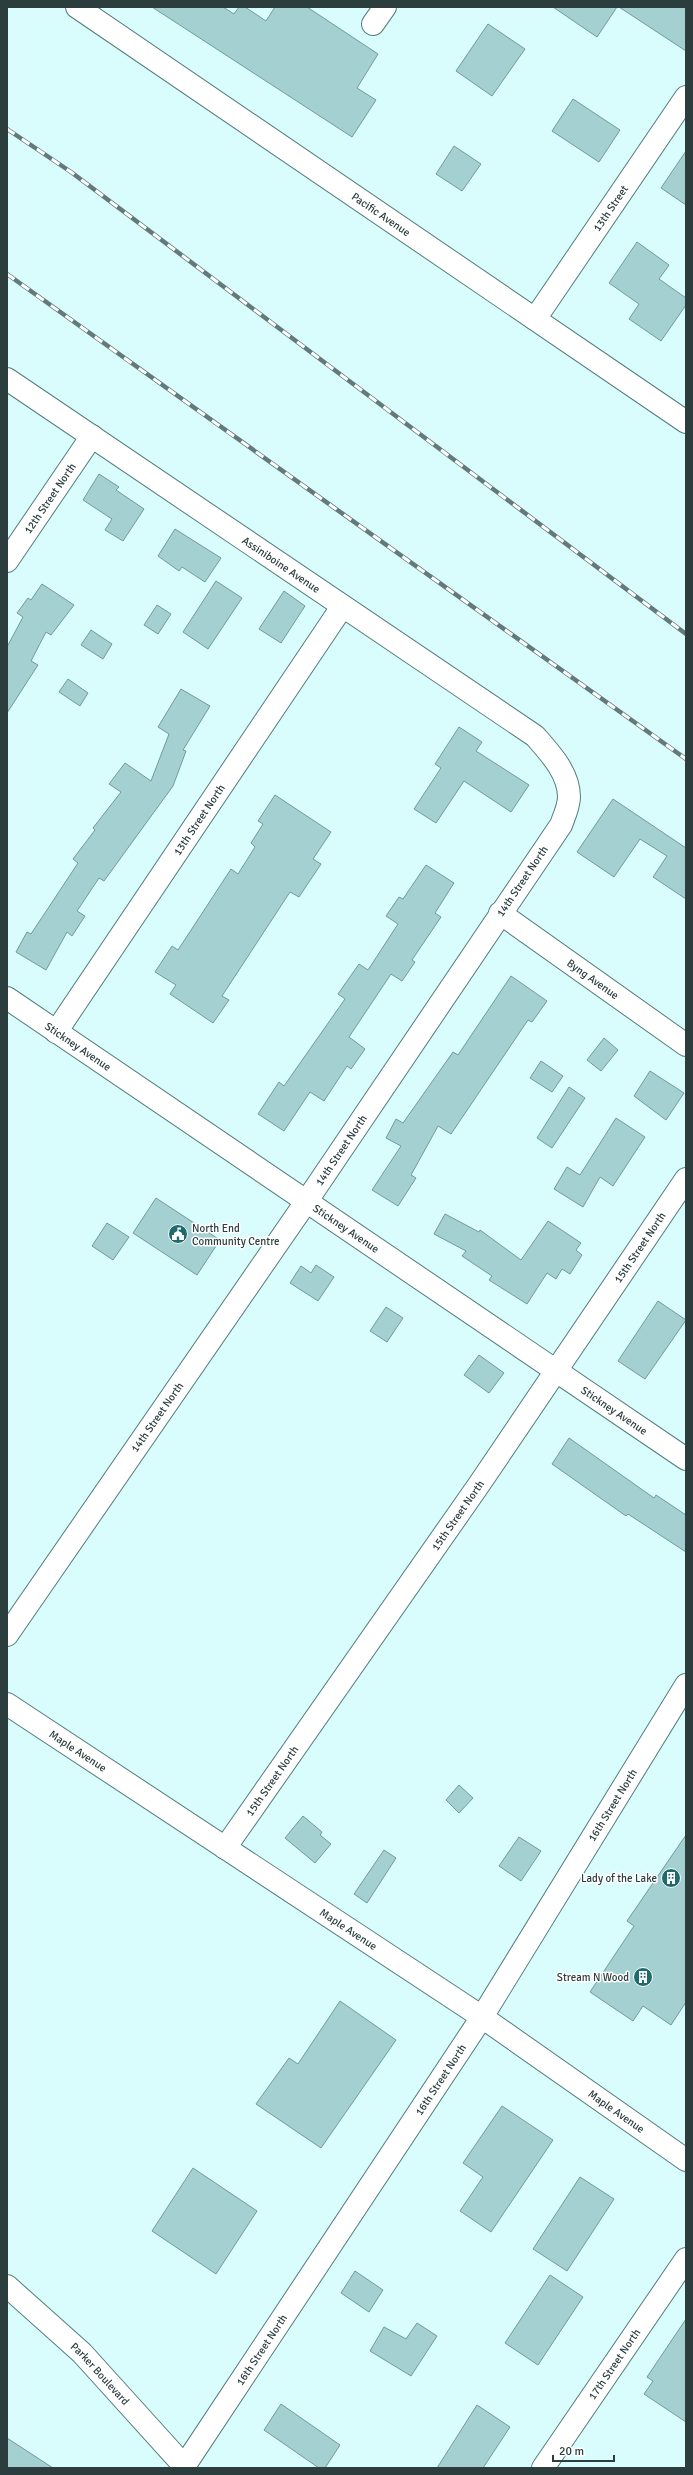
<svg xmlns="http://www.w3.org/2000/svg" width="693" height="2475" font-family="Signika,sans-serif">
<style>
.building{fill:#a5d0d2;stroke:#719a9c}
.lines{fill:none;stroke-linecap:round;stroke-linejoin:round}
.minor-casing{stroke:#547c7e;stroke-width:24}
.minor{stroke:#fff;stroke-width:22}
.rail-casing{stroke:#63797a;stroke-width:4.5}
.rail{stroke:#fff;stroke-width:3;stroke-dasharray:9;stroke-linecap:butt}
.labels{text-anchor:middle;stroke-width:3;stroke-linejoin:round;paint-order:stroke}
.street-label{font-size:11px;fill:#2c3d3e;stroke:#fff}
.poi-label{font-size:11px;fill:#2c3d3e;stroke:#fff;text-anchor:end}
</style>
<rect width="100%" height="100%" fill="#d9fcfd"/>
<path class="building" d="M 152,7 L 223,7 L 234,14 L 239,7 L 245,7 L 266,21 L 275,7 L 307,7 L 378,54 L 357,88 L 376,100 L 352,137 Z
M 553,7 L 617,7 L 597,37 Z
M 619,7 L 686,7 L 686,51 Z
M 488,24 L 525,49 L 492,96 L 456,71 Z
M 573,99 L 620,130 L 599,162 L 552,131 Z
M 454,146 L 481,164 L 462,191 L 436,174 Z
M 686,151 L 686,205 L 661,188 Z
M 637,242 L 669,265 L 659,279 L 686,298 L 686,305 L 661,341 L 629,319 L 639,304 L 609,283 Z
M 99,474 L 119,487 L 116,490 L 144,509 L 123,541 L 105,530 L 112,519 L 83,500 Z
M 175,529 L 221,558 L 205,582 L 182,567 L 179,571 L 158,556 Z
M 216,581 L 242,598 L 208,649 L 183,632 Z
M 42,584 L 74,605 L 51,635 L 46,632 L 31,661 L 38,665 L 7,713 L 7,647 L 23,617 L 17,613 L 28,598 L 31,600 Z
M 284,591 L 305,606 L 281,643 L 259,629 Z
M 157,605 L 171,614 L 158,634 L 144,625 Z
M 91,630 L 112,644 L 103,659 L 81,645 Z
M 68,679 L 88,693 L 80,706 L 59,692 Z
M 181,689 L 210,706 L 183,750 L 186,751 L 173,786 L 104,881 L 99,878 L 77,911 L 85,916 L 72,936 L 67,932 L 46,970 L 16,952 L 27,932 L 31,934 L 78,863 L 73,859 L 95,830 L 93,828 L 121,792 L 109,784 L 125,763 L 151,781 L 169,734 L 158,727 Z
M 459,727 L 482,742 L 476,751 L 529,785 L 511,812 L 464,781 L 436,823 L 414,809 L 441,768 L 435,764 Z
M 275,795 L 331,832 L 313,859 L 321,864 L 299,897 L 290,892 L 222,996 L 229,1000 L 213,1023 L 170,994 L 176,985 L 155,972 L 172,946 L 178,950 L 231,869 L 238,874 L 255,847 L 251,843 L 263,824 L 258,821 Z
M 613,799 L 686,848 L 686,899 L 653,877 L 667,856 L 640,839 L 614,877 L 577,852 Z
M 426,865 L 454,883 L 435,913 L 441,917 L 412,960 L 415,962 L 402,981 L 391,974 L 349,1037 L 365,1049 L 351,1069 L 347,1066 L 324,1101 L 310,1092 L 284,1131 L 258,1114 L 279,1082 L 284,1086 L 345,999 L 338,994 L 359,964 L 368,970 L 398,924 L 386,916 L 399,897 L 403,899 Z
M 511,976 L 547,1001 L 532,1022 L 528,1020 L 451,1134 L 438,1126 L 411,1175 L 416,1178 L 398,1206 L 372,1190 L 401,1146 L 386,1138 L 396,1119 L 403,1123 L 453,1052 L 458,1055 Z
M 604,1038 L 618,1050 L 601,1071 L 587,1060 Z
M 541,1061 L 563,1076 L 552,1092 L 530,1078 Z
M 650,1071 L 684,1093 L 666,1120 L 634,1096 Z
M 569,1087 L 585,1098 L 552,1148 L 537,1138 Z
M 616,1118 L 645,1137 L 613,1186 L 600,1177 L 583,1207 L 554,1189 L 567,1167 L 580,1175 Z
M 156,1198 L 220,1240 L 197,1275 L 133,1233 Z
M 445,1214 L 479,1232 L 480,1230 L 521,1260 L 548,1221 L 581,1243 L 576,1250 L 582,1255 L 570,1274 L 562,1269 L 556,1279 L 547,1273 L 527,1304 L 489,1280 L 492,1276 L 462,1256 L 466,1251 L 434,1234 Z
M 107,1223 L 129,1237 L 113,1260 L 92,1246 Z
M 316,1265 L 334,1277 L 318,1301 L 290,1283 L 301,1266 L 311,1273 Z
M 658,1301 L 686,1320 L 645,1379 L 618,1361 Z
M 386,1307 L 403,1318 L 387,1342 L 370,1331 Z
M 479,1355 L 504,1373 L 489,1393 L 464,1375 Z
M 569,1438 L 654,1498 L 656,1495 L 686,1515 L 686,1552 L 628,1514 L 626,1516 L 552,1464 Z
M 459,1785 L 473,1798 L 459,1813 L 446,1800 Z
M 303,1816 L 322,1832 L 320,1835 L 331,1844 L 315,1863 L 285,1838 Z
M 686,1835 L 686,2002 L 671,2025 L 643,2006 L 633,2021 L 590,1992 L 634,1926 L 627,1921 Z
M 519,1837 L 541,1851 L 521,1881 L 499,1866 Z
M 384,1850 L 396,1858 L 367,1903 L 354,1894 Z
M 340,2001 L 396,2040 L 321,2148 L 256,2104 L 289,2058 L 298,2064 Z
M 502,2106 L 553,2140 L 491,2232 L 460,2211 L 483,2177 L 463,2163 Z
M 193,2168 L 257,2211 L 216,2274 L 152,2231 Z
M 580,2177 L 614,2199 L 567,2271 L 533,2249 Z
M 355,2271 L 383,2290 L 369,2312 L 341,2293 Z
M 550,2275 L 583,2297 L 538,2365 L 505,2343 Z
M 686,2319 L 686,2422 L 644,2394 L 653,2381 L 647,2377 Z
M 417,2323 L 437,2336 L 411,2376 L 370,2351 L 384,2327 L 406,2339 Z
M 281,2404 L 340,2445 L 325,2468 L 319,2468 L 264,2430 Z
M 477,2405 L 510,2427 L 483,2468 L 437,2468 Z
M 7,2438 L 53,2468 L 7,2468 Z"/>
<g class="lines">
<g class="minor-casing">
<g id="minor">
<path id="s1" d="M 77,7 L 686,422"/>
<path d="M 373,24 L 385,7"/>
<path id="s2" d="M 535,319 L 686,97"/>
<path id="s3" d="M 7,379 L 535,736 C 550,753 569,773 569,797 C 569,806 564,817 561,825 L 306,1202 L 7,1635"/>
<path id="s4" d="M 7,561 L 92,436"/>
<path id="s5" d="M 500,913 L 686,1045"/>
<path id="s6" d="M 7,998 L 686,1459"/>
<path id="s7" d="M 56,1032 L 342,607"/>
<path id="s8" d="M 7,1704 L 482,2017 L 686,2160"/>
<path id="s9" d="M 225,1848 L 478,1486 L 686,1179"/>
<path id="s10" d="M 7,2286 L 82,2353 L 186,2468"/>
<path id="s11" d="M 183,2468 L 482,2017 L 686,1685"/>
<path id="s12" d="M 543,2468 L 686,2259"/>
</g>
</g>
<use href="#minor" class="minor"/>
<g class="rail-casing">
<path id="rail" d="M 7,129 L 71,172 L 686,634
M 7,274 L 686,759"/>
</g>
<use href="#rail" class="rail"/>
</g>
<defs>
<g id="civic-disc" transform="scale(1)"><circle r="9.5" fill="#1e6b6e" stroke="#fff"/><path d="M-.6-6.5H3V-4.5H.6V-3L4-1V1h2V6H-6V1h2V-1L-.6-3ZM-1.2 2.5V6h2.4V2.5Z" fill="#fff"/></g>
<g id="building-disc" transform="scale(1)"><circle r="9.5" fill="#1e6b6e" stroke="#fff"/><path d="M-4-6H4V6H1V3H-1V6H-4ZM-2.5-4.3h1.7v1.8h-1.7ZM.8-4.3h1.7v1.8H.8ZM-2.5-1h1.7V.8h-1.7ZM.8-1h1.7V.8H.8Z" fill="#fff"/></g>
</defs>
<g fill-rule="evenodd">
<use href="#civic-disc" x="178" y="1234"/>
<use href="#building-disc" x="671" y="1878"/>
<use href="#building-disc" x="643" y="1977"/>
</g>
<g class="labels">
<g class="street-label">
<text dy="4" stroke="none"><textPath href="#s2" startOffset="134">13th Street</textPath></text>
<text dy="4" stroke="none"><textPath href="#s1" startOffset="368">Pacific Avenue</textPath></text>
<text dy="4" stroke="none"><textPath href="#s4" startOffset="76">12th Street North</textPath></text>
<text dy="4" stroke="none"><textPath href="#s3" startOffset="331">Assiniboine Avenue</textPath></text>
<text dy="4" stroke="none"><textPath href="#s7" startOffset="256">13th Street North</textPath></text>
<text transform="translate(522 881) rotate(-56)" y="4">14th Street North</text>
<text dy="4" stroke="none"><textPath href="#s5" startOffset="114">Byng Avenue</textPath></text>
<text dy="4" stroke="none"><textPath href="#s6" startOffset="86">Stickney Avenue</textPath></text>
<text transform="translate(341 1150) rotate(-56)" y="4">14th Street North</text>
<text dy="4" stroke="none"><textPath href="#s6" startOffset="410">Stickney Avenue</textPath></text>
<text dy="4" stroke="none"><textPath href="#s9" startOffset="730">15th Street North</textPath></text>
<text dy="4" stroke="none"><textPath href="#s6" startOffset="734">Stickney Avenue</textPath></text>
<text transform="translate(157 1417) rotate(-55)" y="4">14th Street North</text>
<text dy="4" stroke="none"><textPath href="#s9" startOffset="406">15th Street North</textPath></text>
<text dy="4" stroke="none"><textPath href="#s8" startOffset="85">Maple Avenue</textPath></text>
<text dy="4" stroke="none"><textPath href="#s9" startOffset="82">15th Street North</textPath></text>
<text dy="4" stroke="none"><textPath href="#s11" startOffset="790">16th Street North</textPath></text>
<text dy="4" stroke="none"><textPath href="#s8" startOffset="409">Maple Avenue</textPath></text>
<text dy="4" stroke="none"><textPath href="#s11" startOffset="466">16th Street North</textPath></text>
<text dy="4" stroke="none"><textPath href="#s8" startOffset="733">Maple Avenue</textPath></text>
<text dy="4" stroke="none"><textPath href="#s11" startOffset="142">16th Street North</textPath></text>
<text dy="4" stroke="none"><textPath href="#s12" startOffset="126">17th Street North</textPath></text>
<text dy="4" stroke="none"><textPath href="#s10" startOffset="128">Parker Boulevard</textPath></text>
</g>
<g class="poi-label">
<text x="192" y="1232" text-anchor="start">North End<tspan x="192" dy="13">Community Centre</tspan></text>
<text x="657" y="1882">Lady of the Lake</text>
<text x="629" y="1981">Stream N Wood</text>
</g>
</g>
<rect width="693" height="2475" fill="none" stroke="#2c3d3e" stroke-width="16"/>
<path d="M553 2455v6h61v-6" fill="none" stroke="#2c3d3e" stroke-width="2"/>
<text x="559" y="2455" font-size="12" fill="#2c3d3e" stroke="#ffffff" stroke-width="3" paint-order="stroke">20 m</text>
</svg>
